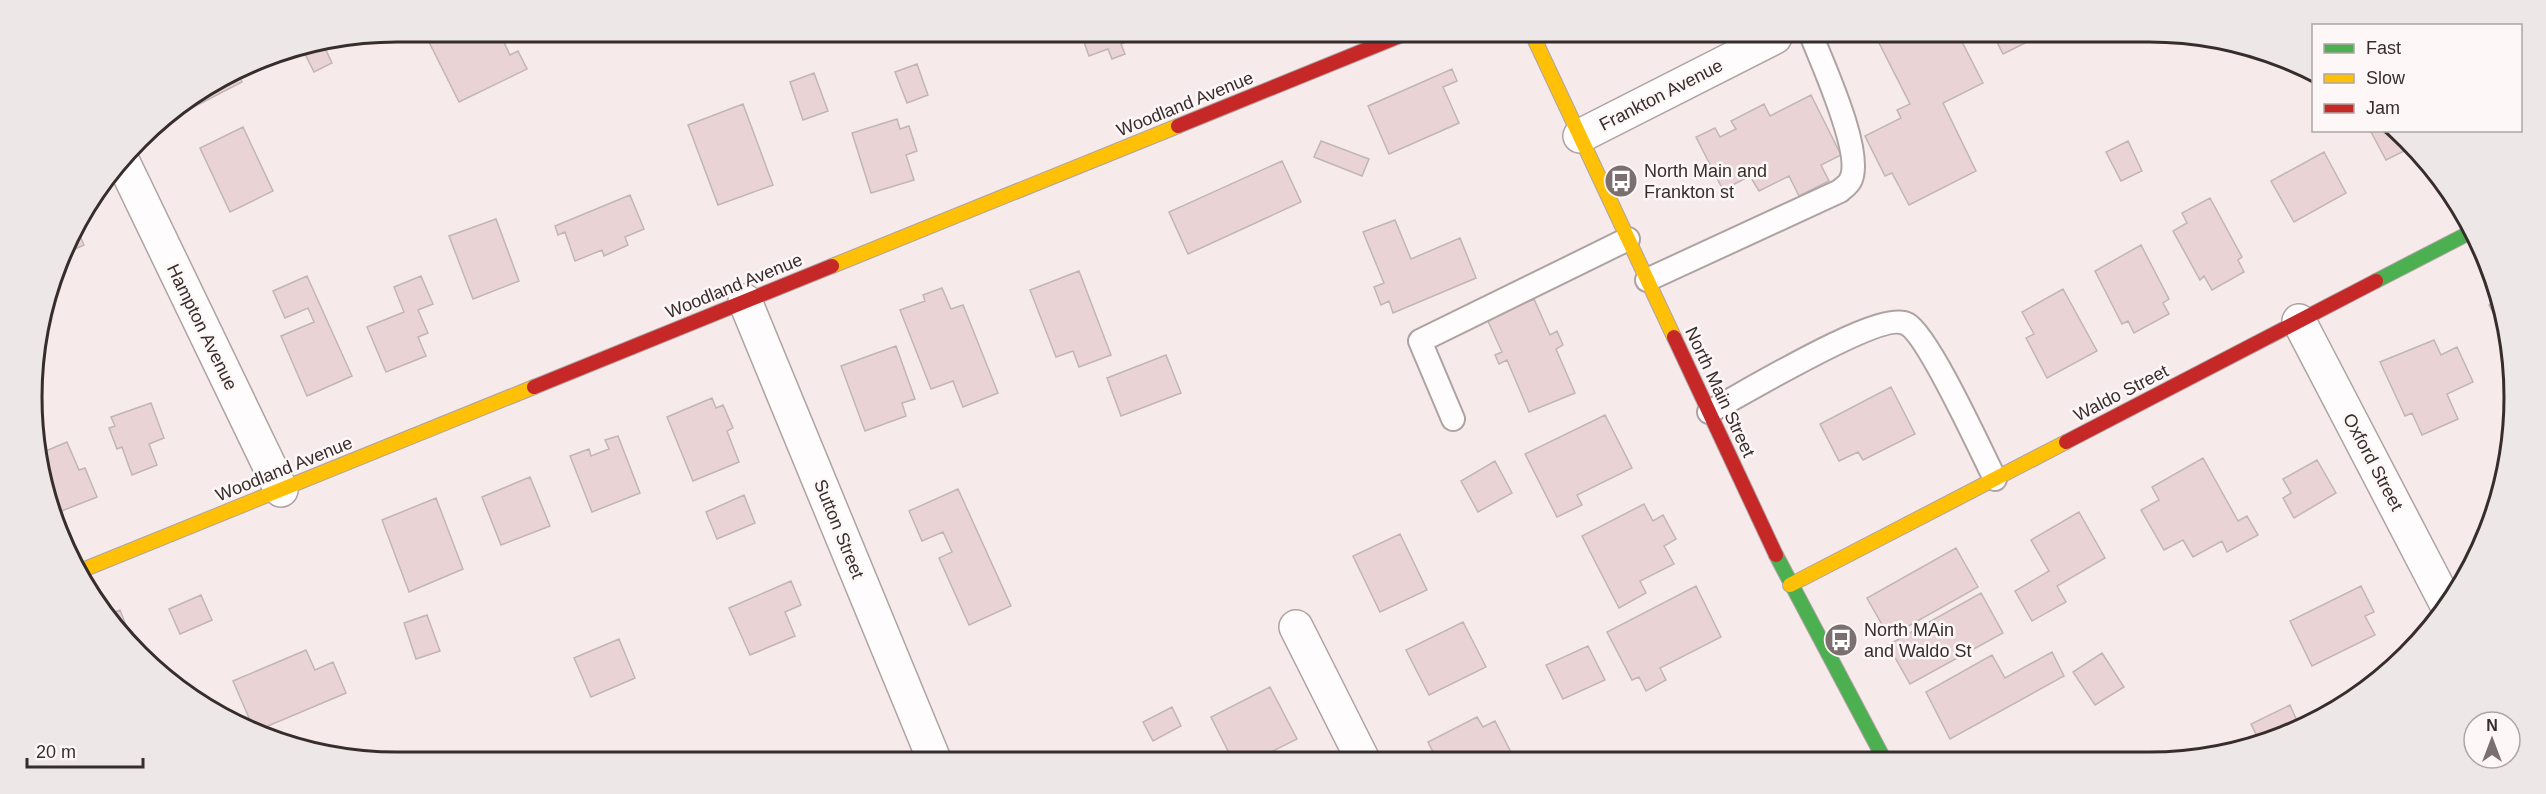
<svg xmlns="http://www.w3.org/2000/svg" width="2546" height="794" font-family="Helvetica,sans-serif">
<style>
.building{fill:#ead3d5;stroke:#c1b5b6;stroke-width:1.5}
.lines{fill:none;stroke-linecap:round;stroke-linejoin:round}
.lane-casing{stroke:#aea3a4;stroke-width:26}
.street-casing{stroke:#aea3a4;stroke-width:36}
.fast-casing{stroke:#aea3a4;stroke-width:16}
.slow-casing{stroke:#aea3a4;stroke-width:16}
.jam-casing{stroke:#aea3a4;stroke-width:16}
.lane{stroke:#fefcfc;stroke-width:22}
.street{stroke:#fefcfc;stroke-width:33}
.fast{stroke:#4caf50;stroke-width:14}
.slow{stroke:#ffc107;stroke-width:14}
.jam{stroke:#c62828;stroke-width:14}
.labels{text-anchor:middle;stroke-width:5;stroke-linejoin:round;paint-order:stroke}
.street-label{font-size:18px;fill:#382d2d;stroke:#fdf7f7}
.poi-label{font-size:18px;fill:#382d2d;stroke:#fdf7f7;text-anchor:start}
.rim{fill:none;stroke:#382d2d;stroke-width:3}
</style>
<rect width="100%" height="100%" fill="#f7eaeb"/>
<path class="building" d="M 424,32 L 499,32 L 510,55 L 518,51 L 527,69 L 459,102 Z
M 1081,34 L 1144,34 L 1144,35 L 1121,44 L 1125,54 L 1112,59 L 1108,49 L 1089,56 Z
M 1876,37 L 1960,38 L 1983,83 L 1943,103 L 1976,171 L 1909,205 L 1892,173 L 1885,176 L 1865,136 L 1901,118 L 1897,110 L 1910,104 Z
M 1995,38 L 2028,38 L 2029,41 L 2003,54 Z
M 324,46 L 332,63 L 314,72 L 303,50 Z
M 917,64 L 928,95 L 907,103 L 895,72 Z
M 1452,69 L 1457,81 L 1443,87 L 1459,123 L 1389,154 L 1368,106 Z
M 237,72 L 242,82 L 190,109 L 187,103 Z
M 814,73 L 828,111 L 803,120 L 790,82 Z
M 1811,95 L 1841,155 L 1821,165 L 1829,181 L 1799,196 L 1789,176 L 1759,191 L 1750,176 L 1723,190 L 1696,137 L 1715,128 L 1720,137 L 1736,129 L 1731,121 L 1764,104 L 1770,116 Z
M 743,104 L 773,185 L 718,205 L 688,125 Z
M 897,119 L 900,129 L 909,126 L 917,151 L 906,155 L 914,180 L 871,193 L 852,133 Z
M 243,127 L 273,191 L 230,212 L 200,148 Z
M 2370,130 L 2389,130 L 2408,149 L 2386,160 Z
M 1321,141 L 1369,159 L 1362,176 L 1314,157 Z
M 2128,141 L 2142,171 L 2121,181 L 2106,152 Z
M 2324,152 L 2346,193 L 2294,222 L 2271,181 Z
M 1282,161 L 1301,202 L 1188,254 L 1169,212 Z
M 630,195 L 644,229 L 625,237 L 628,245 L 604,256 L 602,250 L 575,261 L 565,232 L 558,235 L 555,226 Z
M 2210,198 L 2242,257 L 2238,260 L 2244,272 L 2212,290 L 2204,276 L 2200,280 L 2173,231 L 2187,223 L 2182,213 Z
M 496,219 L 519,281 L 473,299 L 449,236 Z
M 1395,220 L 1411,259 L 1460,238 L 1476,278 L 1393,313 L 1389,301 L 1381,305 L 1374,287 L 1384,283 L 1363,232 Z
M 76,227 L 84,245 L 63,254 L 69,235 Z
M 2141,245 L 2169,299 L 2163,303 L 2169,314 L 2134,333 L 2128,321 L 2122,324 L 2095,271 Z
M 1079,271 L 1111,355 L 1079,367 L 1073,351 L 1056,357 L 1030,290 Z
M 307,276 L 352,376 L 307,396 L 281,336 L 314,322 L 308,308 L 285,318 L 273,291 Z
M 421,276 L 433,304 L 418,310 L 428,333 L 418,337 L 426,356 L 386,372 L 367,327 L 404,312 L 394,287 Z
M 942,288 L 951,309 L 963,305 L 998,393 L 963,407 L 953,381 L 931,389 L 900,310 L 925,301 L 923,295 Z
M 2063,289 L 2097,351 L 2047,378 L 2026,338 L 2034,334 L 2022,312 Z
M 1534,299 L 1550,335 L 1557,331 L 1563,345 L 1556,349 L 1575,393 L 1529,412 L 1507,360 L 1499,364 L 1495,355 L 1502,352 L 1487,319 Z
M 2497,300 L 2508,326 L 2508,340 L 2489,305 Z
M 2434,340 L 2441,355 L 2457,347 L 2473,382 L 2447,394 L 2458,419 L 2422,435 L 2412,413 L 2405,416 L 2380,362 Z
M 896,346 L 915,399 L 902,403 L 906,416 L 865,431 L 841,366 Z
M 1166,355 L 1181,393 L 1121,416 L 1107,378 Z
M 1891,387 L 1915,434 L 1863,460 L 1858,452 L 1839,461 L 1820,424 Z
M 712,398 L 716,408 L 723,405 L 733,428 L 727,431 L 739,462 L 693,481 L 667,417 Z
M 151,403 L 164,438 L 149,444 L 157,465 L 132,475 L 122,447 L 117,449 L 109,428 L 115,426 L 111,417 Z
M 1605,415 L 1632,468 L 1577,495 L 1582,505 L 1557,517 L 1525,454 Z
M 618,436 L 640,493 L 592,512 L 570,456 L 589,449 L 591,456 L 609,449 L 605,440 Z
M 67,442 L 79,470 L 85,468 L 97,497 L 54,514 L 44,491 L 41,453 Z
M 2203,458 L 2238,521 L 2247,516 L 2258,535 L 2227,552 L 2222,541 L 2193,557 L 2183,540 L 2164,550 L 2141,510 L 2159,500 L 2152,487 Z
M 2317,460 L 2336,493 L 2294,518 L 2283,498 L 2291,493 L 2283,479 Z
M 1495,461 L 1512,493 L 1478,512 L 1461,481 Z
M 530,477 L 550,526 L 501,545 L 482,497 Z
M 958,489 L 1011,606 L 969,625 L 939,558 L 952,552 L 943,532 L 922,541 L 909,511 Z
M 744,495 L 755,523 L 717,539 L 706,512 Z
M 436,498 L 463,569 L 409,592 L 382,520 Z
M 1644,504 L 1653,521 L 1663,515 L 1676,539 L 1664,546 L 1674,564 L 1640,581 L 1646,593 L 1619,608 L 1582,536 Z
M 2079,512 L 2105,558 L 2057,586 L 2066,602 L 2032,621 L 2015,591 L 2049,571 L 2031,540 Z
M 1400,534 L 1427,590 L 1380,612 L 1353,556 Z
M 1956,548 L 1978,587 L 1889,637 L 1867,598 Z
M 791,581 L 801,605 L 785,612 L 795,636 L 750,655 L 729,608 Z
M 1696,586 L 1721,637 L 1660,668 L 1666,680 L 1646,691 L 1639,677 L 1632,680 L 1607,632 Z
M 2361,586 L 2374,612 L 2365,616 L 2375,635 L 2312,666 L 2290,621 Z
M 1981,593 L 2003,633 L 1910,684 L 1888,645 Z
M 201,595 L 212,620 L 180,634 L 169,609 Z
M 120,610 L 131,638 L 108,615 Z
M 427,615 L 440,651 L 416,659 L 404,623 Z
M 1463,622 L 1486,667 L 1429,695 L 1406,650 Z
M 619,639 L 635,678 L 591,697 L 574,658 Z
M 1588,646 L 1605,680 L 1563,699 L 1546,665 Z
M 306,650 L 315,670 L 333,662 L 346,693 L 261,729 L 252,725 L 233,681 Z
M 2052,652 L 2064,676 L 1950,739 L 1926,692 L 1992,655 L 2005,678 Z
M 2102,653 L 2124,687 L 2095,705 L 2073,672 Z
M 1270,687 L 1297,739 L 1261,757 L 1231,757 L 1211,717 Z
M 2290,705 L 2298,723 L 2259,740 L 2251,724 Z
M 1172,707 L 1181,726 L 1153,741 L 1143,722 Z
M 1477,717 L 1483,727 L 1495,721 L 1514,758 L 1436,758 L 1428,742 Z
M 2169,752 L 2174,759 L 2156,759 Z"/>
<g class="lines">
<g class="lane-casing">
<path id="lane" d="M 1647,280 L 1840,191 C 1843,188 1848,185 1850,181 C 1865,156 1823,65 1812,37
M 1709,412 C 1740,396 1881,309 1907,324 C 1928,335 1981,451 1995,479
M 1453,419 L 1420,341 L 1628,239"/>
</g>
<g class="street-casing">
<path id="street" d="M 1580,136 L 1775,37
M 124,164 L 281,490
M 745,301 L 933,757
M 2299,321 L 2446,603
M 1296,627 L 1362,758"/>
</g>
<g class="fast-casing">
<path id="fast" d="M 2376,281 L 2469,233
M 1776,555 L 1884,759"/>
</g>
<g class="slow-casing">
<path id="slow" d="M 1533,36 L 1674,337
M 832,266 L 1178,126
M 80,571 L 534,387
M 1790,585 L 2066,442"/>
</g>
<g class="jam-casing">
<path id="jam" d="M 1178,126 L 1402,35
M 1674,337 L 1776,555
M 534,387 L 832,266
M 2066,442 L 2376,281"/>
</g>
<use href="#lane" class="lane"/>
<use href="#street" class="street"/>
<use href="#fast" class="fast"/>
<use href="#slow" class="slow"/>
<use href="#jam" class="jam"/>
</g>
<defs>
<g id="bus-disc" transform="scale(1.725)"><circle r="9.5" fill="#7b6f70" stroke="#fdf7f7"/><path d="M-5-6H5V4H4V6H2V4H-2V6H-4V4H-5ZM-3.5-4V0h7V-4ZM-3.5 1.2v1.5H-2V1.2ZM2 1.2v1.5H3.5V1.2Z" fill="#fff"/></g>
</defs>
<g fill-rule="evenodd">
<use href="#bus-disc" x="1621" y="181"/>
<use href="#bus-disc" x="1841" y="640"/>
</g>
<g class="labels">
<g class="street-label">
<text transform="translate(1661 95) rotate(-27)" y="6">Frankton Avenue</text>
<text transform="translate(1185 104) rotate(-22)" y="6">Woodland Avenue</text>
<text transform="translate(734 286) rotate(-22)" y="6">Woodland Avenue</text>
<text transform="translate(202 327) rotate(64)" y="6">Hampton Avenue</text>
<text transform="translate(1720 392) rotate(65)" y="6">North Main Street</text>
<text transform="translate(2121 393) rotate(-27)" y="6">Waldo Street</text>
<text transform="translate(2373 462) rotate(62)" y="6">Oxford Street</text>
<text transform="translate(284 469) rotate(-22)" y="6">Woodland Avenue</text>
<text transform="translate(839 529) rotate(68)" y="6">Sutton Street</text>
</g>
<g class="poi-label">
<text x="1644" y="177">North Main and<tspan x="1644" dy="21">Frankton st</tspan></text>
<text x="1864" y="636">North MAin<tspan x="1864" dy="21">and Waldo St</tspan></text>
</g>
</g>
<path d="M0 0H2546V794H0ZM397 42H2149A355 355 0 0 1 2504 397V397A355 355 0 0 1 2149 752H397A355 355 0 0 1 42 397V397A355 355 0 0 1 397 42Z" fill="#ede7e7" fill-rule="evenodd"/>
<path class="rim" d="M397 42H2149A355 355 0 0 1 2504 397V397A355 355 0 0 1 2149 752H397A355 355 0 0 1 42 397V397A355 355 0 0 1 397 42Z"/>
<rect x="2312" y="24" width="210" height="108" fill="#fdf7f7" stroke="#aea6a6" stroke-width="1.5"/>
<rect x="2324" y="44" width="30" height="9" fill="#4caf50" stroke="#aea6a6" stroke-width="1.5"/>
<text x="2366" y="54" font-size="18" fill="#382d2d">Fast</text>
<rect x="2324" y="74" width="30" height="9" fill="#ffc107" stroke="#aea6a6" stroke-width="1.5"/>
<text x="2366" y="84" font-size="18" fill="#382d2d">Slow</text>
<rect x="2324" y="104" width="30" height="9" fill="#c62828" stroke="#aea6a6" stroke-width="1.5"/>
<text x="2366" y="114" font-size="18" fill="#382d2d">Jam</text>
<g transform="translate(2492 740)"><circle r="28" fill="#fdf7f7" stroke="#aea6a6" stroke-width="1.5"/>
<path d="M0-4.5L10 22L0 15L-10 22Z" fill="#7b6f70"/>
<text y="-9" font-size="16" font-weight="bold" text-anchor="middle" fill="#382d2d">N</text>
</g>
<path d="M27 758v9h116v-9" fill="none" stroke="#382d2d" stroke-width="3"/>
<text x="36" y="758" font-size="18" fill="#382d2d" stroke="#fdf7f7" stroke-width="4.5" paint-order="stroke">20 m</text>
</svg>
